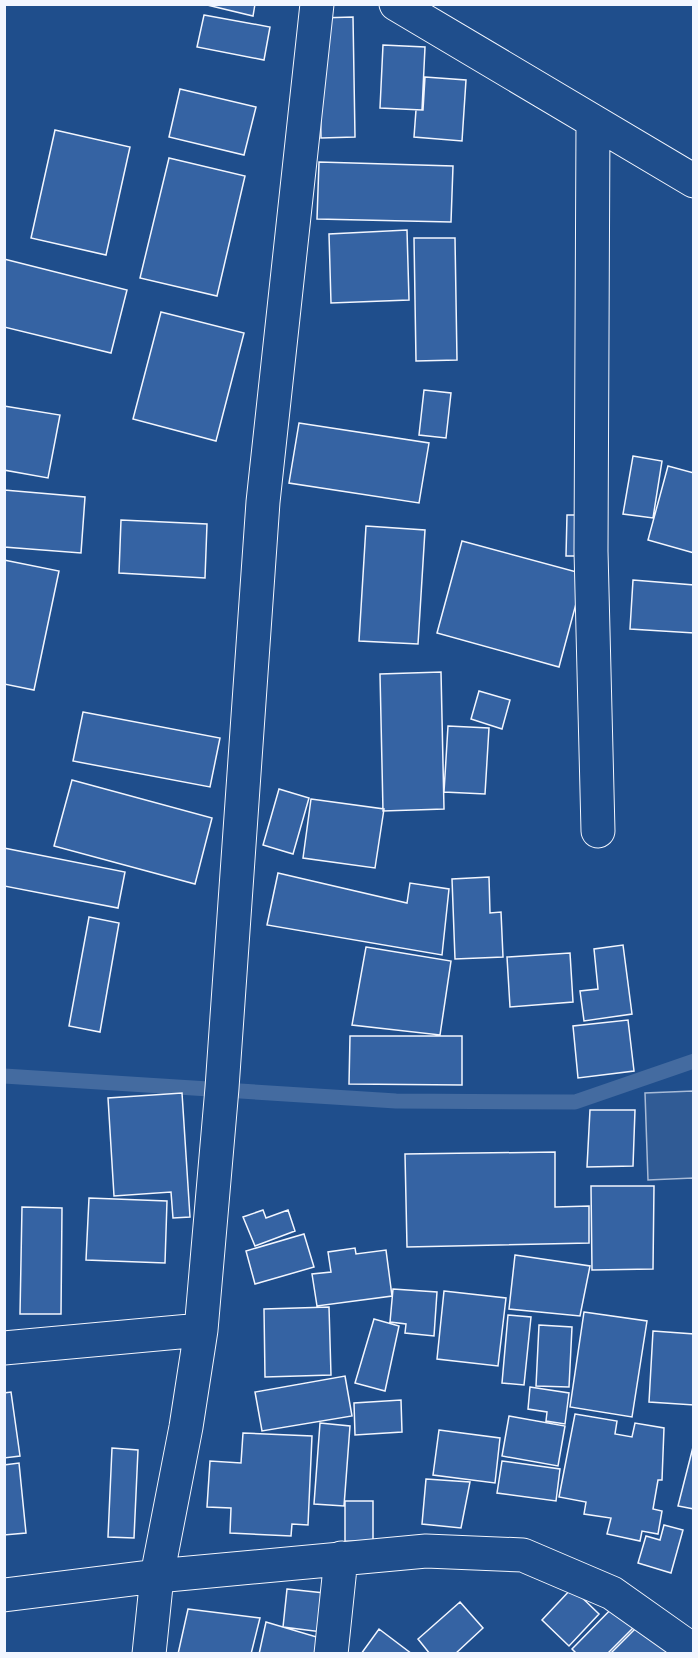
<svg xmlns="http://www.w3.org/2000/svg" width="698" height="1658" font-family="Commissioner,sans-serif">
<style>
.built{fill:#305b95;stroke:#a8bbd7;stroke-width:1.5}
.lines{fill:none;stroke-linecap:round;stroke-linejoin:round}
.stream{stroke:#446ba0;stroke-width:15}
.building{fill:#3563a3;stroke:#f2f6ff;stroke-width:1.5}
.minor-casing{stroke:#f2f6ff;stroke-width:35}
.minor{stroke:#1f4e8c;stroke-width:33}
</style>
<rect width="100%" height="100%" fill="#1f4e8c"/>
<path class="built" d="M 693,1091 L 693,1180 L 693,1178 L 648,1180 L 645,1093 Z"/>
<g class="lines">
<path class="stream" d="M 4,1076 L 396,1101 L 575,1102 L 694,1061"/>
</g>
<path class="building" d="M 203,4 L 255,4 L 253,16 Z
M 204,15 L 270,27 L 264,60 L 197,47 Z
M 353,17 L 355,137 L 321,138 L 319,18 Z
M 383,45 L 425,47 L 422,110 L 380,108 Z
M 425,77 L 466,80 L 462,141 L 414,137 L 416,110 L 423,110 Z
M 180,89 L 256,107 L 244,155 L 169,137 Z
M 55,130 L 130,147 L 106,255 L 31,238 Z
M 169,158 L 245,176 L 217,296 L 140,278 Z
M 319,162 L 453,166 L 451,222 L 317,219 Z
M 407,230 L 409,300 L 331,303 L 329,234 Z
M 414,238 L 455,238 L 457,360 L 416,361 Z
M 4,259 L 127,290 L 111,353 L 4,327 Z
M 161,312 L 244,333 L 216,441 L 133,419 Z
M 424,390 L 451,393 L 446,438 L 419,435 Z
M 4,406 L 60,415 L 48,478 L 4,470 Z
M 299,423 L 429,443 L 419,503 L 289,483 Z
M 633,456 L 662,461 L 653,518 L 623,514 Z
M 668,466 L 694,473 L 694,553 L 648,540 Z
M 4,490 L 85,497 L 81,553 L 4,547 Z
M 567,515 L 586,515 L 586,556 L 566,556 Z
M 121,520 L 207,524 L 205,578 L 119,573 Z
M 366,526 L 425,530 L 418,644 L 359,641 Z
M 462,541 L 584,574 L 559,667 L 437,633 Z
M 4,560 L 59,571 L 34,690 L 4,684 Z
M 633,580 L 694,585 L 694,633 L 630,629 Z
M 441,672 L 444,809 L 383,811 L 380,674 Z
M 479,691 L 510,700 L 502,729 L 471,719 Z
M 83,712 L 220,738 L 210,787 L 73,761 Z
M 448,726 L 489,728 L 485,794 L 444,792 Z
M 72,780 L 212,818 L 195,884 L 54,846 Z
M 279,789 L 309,798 L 293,854 L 263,845 Z
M 311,799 L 384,809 L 375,868 L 303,858 Z
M 4,848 L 125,872 L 118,908 L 4,886 Z
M 278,873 L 407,903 L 410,883 L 449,889 L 442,955 L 267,925 Z
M 489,877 L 490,913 L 501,912 L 503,957 L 455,959 L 452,879 Z
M 89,917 L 119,923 L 100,1032 L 69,1026 Z
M 623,945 L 632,1014 L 584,1021 L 580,991 L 598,989 L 594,949 Z
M 366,947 L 451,961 L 440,1035 L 352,1025 Z
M 570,953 L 573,1002 L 510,1007 L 507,957 Z
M 628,1020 L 634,1071 L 578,1078 L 573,1026 Z
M 350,1036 L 462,1036 L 462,1085 L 349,1084 Z
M 182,1093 L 190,1217 L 173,1218 L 171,1192 L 114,1196 L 108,1098 Z
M 590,1110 L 635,1110 L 633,1166 L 587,1167 Z
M 555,1152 L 555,1207 L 589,1206 L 589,1243 L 407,1247 L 405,1154 Z
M 591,1186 L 654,1186 L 653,1269 L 592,1270 Z
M 89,1198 L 167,1201 L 165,1263 L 86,1260 Z
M 22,1207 L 62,1208 L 61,1314 L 20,1314 Z
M 263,1210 L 266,1218 L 288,1210 L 295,1231 L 255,1246 L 243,1217 Z
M 304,1234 L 314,1267 L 255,1284 L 246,1251 Z
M 355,1248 L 356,1254 L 386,1250 L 392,1296 L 317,1306 L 312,1274 L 331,1272 L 328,1252 Z
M 515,1255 L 590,1266 L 580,1316 L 509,1309 Z
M 393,1289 L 437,1292 L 434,1336 L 405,1333 L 406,1324 L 390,1322 Z
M 444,1291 L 506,1298 L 498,1366 L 437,1359 Z
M 329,1307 L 331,1375 L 265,1377 L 264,1309 Z
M 584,1312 L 647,1321 L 632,1417 L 570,1407 Z
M 508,1315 L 531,1317 L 524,1385 L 502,1383 Z
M 374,1319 L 399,1326 L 385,1391 L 355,1383 Z
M 539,1325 L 572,1327 L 569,1387 L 536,1386 Z
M 653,1331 L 694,1334 L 694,1405 L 649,1402 Z
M 345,1376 L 352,1416 L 262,1431 L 255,1392 Z
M 530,1387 L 569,1393 L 565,1424 L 546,1421 L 547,1412 L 528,1409 Z
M 11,1392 L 20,1456 L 4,1458 L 4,1393 Z
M 401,1400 L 402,1432 L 355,1435 L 354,1403 Z
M 575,1414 L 617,1421 L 615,1434 L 632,1437 L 635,1423 L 664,1428 L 662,1480 L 658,1480 L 653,1509 L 662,1511 L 658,1534 L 642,1531 L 640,1541 L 607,1534 L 611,1518 L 584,1514 L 586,1502 L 559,1497 Z
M 509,1416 L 565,1426 L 558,1466 L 502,1456 Z
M 320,1423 L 350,1426 L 344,1506 L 314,1504 Z
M 439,1430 L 500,1438 L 495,1483 L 433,1475 Z
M 243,1433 L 312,1436 L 308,1525 L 292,1524 L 291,1536 L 230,1533 L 231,1508 L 207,1507 L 210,1461 L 241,1463 Z
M 693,1447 L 694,1447 L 694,1509 L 678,1506 Z
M 112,1448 L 138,1450 L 134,1538 L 108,1537 Z
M 502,1461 L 560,1469 L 556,1501 L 497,1493 Z
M 19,1463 L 26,1533 L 4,1535 L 4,1465 Z
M 426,1479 L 470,1482 L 461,1528 L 422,1524 Z
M 345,1501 L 373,1501 L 373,1542 L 345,1541 Z
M 664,1525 L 683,1530 L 671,1573 L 638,1563 L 646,1536 L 660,1540 Z
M 572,1588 L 599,1614 L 569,1646 L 542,1620 Z
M 287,1589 L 334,1594 L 330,1633 L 283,1627 Z
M 619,1601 L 639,1622 L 607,1654 L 577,1654 L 572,1649 Z
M 460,1602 L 483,1628 L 455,1654 L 430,1654 L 418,1639 Z
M 188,1609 L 260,1618 L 251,1654 L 178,1654 Z
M 643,1621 L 681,1654 L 610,1654 Z
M 266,1622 L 320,1638 L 317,1654 L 259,1654 Z
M 379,1629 L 412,1654 L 361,1654 Z"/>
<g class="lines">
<g class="minor-casing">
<path id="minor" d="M 396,4 L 694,181
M 593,122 L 591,551 L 598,831
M 4,1348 L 201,1330
M 4,1595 L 157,1576 L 426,1551 L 523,1555 L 612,1593 L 694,1651
M 149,1654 L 157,1576 L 186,1427 L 201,1330 L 222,1088 L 263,502 L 317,4
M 331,1654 L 341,1558"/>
</g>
<use href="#minor" class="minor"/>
</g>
<rect width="698" height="1658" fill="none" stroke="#f2f6ff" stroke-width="12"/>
</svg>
